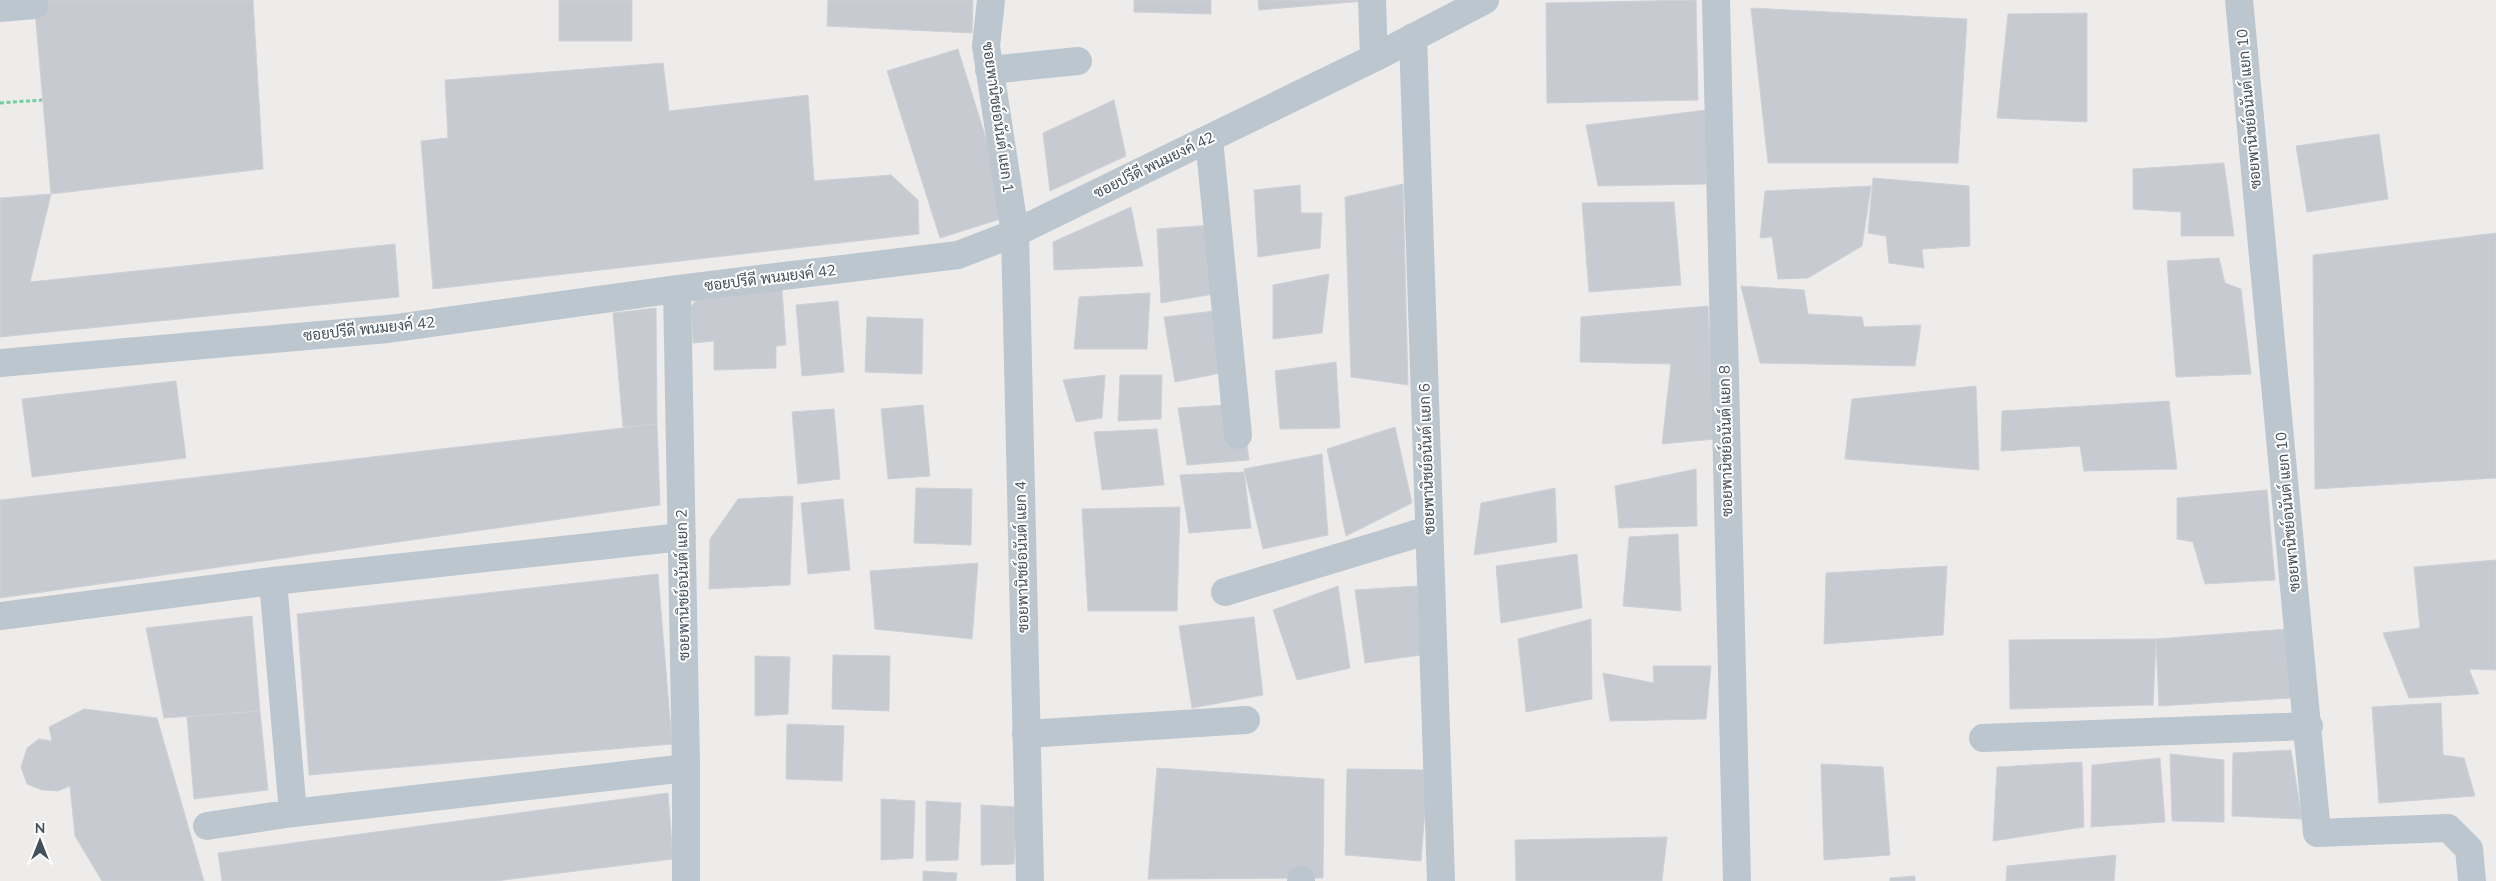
<svg xmlns="http://www.w3.org/2000/svg" width="2496" height="881" font-family="Mulish,Sarabun,sans-serif">
<style>
.building{fill:#c8cad1;stroke:#cfd1d8}
.lines{fill:none;stroke-linecap:round;stroke-linejoin:round}
.path{stroke:#6cd09f;stroke-width:3;stroke-dasharray:4 2.5;stroke-linecap:butt}
.minor{stroke:#bbc6cf;stroke-width:28}
.labels{text-anchor:middle;stroke-width:4;stroke-linejoin:round;paint-order:stroke}
.street-label{font-size:15px;fill:#434f5a;stroke:#fff}
</style>
<rect width="100%" height="100%" fill="#eeebeb"/>
<path class="building" d="M 34,0 L 253,0 L 263,169 L 51,194 Z
M 559,0 L 632,0 L 632,41 L 559,41 Z
M 828,0 L 973,0 L 972,33 L 827,26 Z
M 1134,0 L 1211,0 L 1211,14 L 1134,12 Z
M 1258,0 L 1365,0 L 1365,1 L 1259,10 Z
M 1696,0 L 1698,100 L 1547,103 L 1546,3 Z
M 1751,8 L 1967,19 L 1958,163 L 1768,163 Z
M 2087,13 L 2087,122 L 1997,118 L 2008,14 Z
M 958,49 L 1010,216 L 940,238 L 887,71 Z
M 663,63 L 669,111 L 808,95 L 814,181 L 891,175 L 918,200 L 919,234 L 433,289 L 421,141 L 448,138 L 445,80 Z
M 1114,100 L 1126,156 L 1050,191 L 1043,133 Z
M 1706,110 L 1706,184 L 1598,186 L 1586,125 Z
M 2379,134 L 2388,199 L 2307,212 L 2296,146 Z
M 2224,163 L 2234,236 L 2181,236 L 2181,212 L 2133,209 L 2133,169 Z
M 1873,178 L 1969,186 L 1970,246 L 1922,249 L 1924,268 L 1889,263 L 1886,236 L 1868,233 Z
M 1403,184 L 1408,385 L 1351,377 L 1345,197 Z
M 1300,185 L 1301,213 L 1322,213 L 1320,248 L 1258,257 L 1254,190 Z
M 1871,186 L 1862,246 L 1808,278 L 1778,279 L 1772,237 L 1760,238 L 1765,191 Z
M 51,194 L 30,282 L 395,244 L 399,297 L 0,337 L 0,198 Z
M 1674,202 L 1681,285 L 1589,292 L 1582,203 Z
M 1131,207 L 1143,266 L 1054,270 L 1053,242 Z
M 1211,225 L 1214,294 L 1161,303 L 1157,229 Z
M 2496,233 L 2496,478 L 2315,489 L 2313,255 Z
M 2219,258 L 2225,283 L 2241,289 L 2251,374 L 2176,377 L 2167,261 Z
M 1329,274 L 1322,333 L 1273,339 L 1273,285 Z
M 1741,286 L 1804,290 L 1808,314 L 1862,317 L 1864,327 L 1921,325 L 1915,366 L 1760,363 Z
M 782,289 L 786,345 L 776,346 L 776,368 L 714,370 L 714,341 L 693,343 L 691,307 L 697,299 Z
M 1150,293 L 1147,349 L 1074,349 L 1079,297 Z
M 838,301 L 844,372 L 802,376 L 796,305 Z
M 1708,306 L 1715,439 L 1662,444 L 1671,364 L 1580,362 L 1581,317 Z
M 656,308 L 657,424 L 623,427 L 613,313 Z
M 1214,311 L 1221,373 L 1175,382 L 1164,317 Z
M 867,317 L 923,319 L 922,374 L 865,372 Z
M 1336,362 L 1340,428 L 1280,429 L 1275,371 Z
M 1105,375 L 1102,418 L 1076,422 L 1063,380 Z
M 1120,375 L 1162,375 L 1161,419 L 1118,421 Z
M 176,381 L 186,458 L 32,477 L 22,399 Z
M 1976,386 L 1979,470 L 1845,459 L 1852,399 Z
M 2169,401 L 2177,469 L 2084,471 L 2080,446 L 2001,451 L 2002,411 Z
M 1241,404 L 1249,460 L 1187,465 L 1178,408 Z
M 923,405 L 930,476 L 888,479 L 881,409 Z
M 834,409 L 840,479 L 798,484 L 792,412 Z
M 657,424 L 660,505 L 0,598 L 0,500 Z
M 1395,427 L 1412,503 L 1346,536 L 1327,449 Z
M 1157,429 L 1164,485 L 1102,490 L 1094,432 Z
M 1322,454 L 1328,535 L 1263,549 L 1244,469 Z
M 1696,469 L 1697,526 L 1619,528 L 1615,486 Z
M 1244,472 L 1251,528 L 1189,533 L 1180,475 Z
M 916,488 L 972,489 L 971,545 L 914,543 Z
M 1555,488 L 1557,542 L 1474,555 L 1481,503 Z
M 2267,490 L 2275,580 L 2205,584 L 2193,542 L 2177,539 L 2177,498 Z
M 793,496 L 790,585 L 709,589 L 710,539 L 738,499 Z
M 843,499 L 850,570 L 808,574 L 801,503 Z
M 1180,507 L 1177,611 L 1088,611 L 1082,509 Z
M 1678,534 L 1681,611 L 1623,606 L 1629,537 Z
M 1577,554 L 1582,608 L 1501,623 L 1496,566 Z
M 2496,560 L 2496,670 L 2469,669 L 2479,694 L 2409,698 L 2383,633 L 2420,628 L 2414,567 Z
M 978,563 L 972,639 L 875,629 L 870,571 Z
M 1947,566 L 1943,635 L 1824,644 L 1826,573 Z
M 658,574 L 672,744 L 309,775 L 297,614 Z
M 1338,586 L 1350,668 L 1297,680 L 1273,610 Z
M 1417,586 L 1421,655 L 1365,663 L 1355,590 Z
M 252,616 L 260,711 L 164,718 L 146,628 Z
M 1254,617 L 1263,695 L 1192,708 L 1179,626 Z
M 1591,619 L 1592,699 L 1526,712 L 1518,639 Z
M 2287,629 L 2292,698 L 2159,706 L 2156,639 Z
M 2156,639 L 2153,705 L 2010,709 L 2009,640 Z
M 833,655 L 890,656 L 889,711 L 832,709 Z
M 755,656 L 790,657 L 788,714 L 755,716 Z
M 1653,666 L 1711,666 L 1706,719 L 1610,721 L 1603,673 L 1654,683 Z
M 2441,703 L 2443,755 L 2464,758 L 2475,796 L 2379,803 L 2372,707 Z
M 84,709 L 157,718 L 204,881 L 102,881 L 75,836 L 70,786 L 58,791 L 42,790 L 27,784 L 21,767 L 27,748 L 39,739 L 52,741 L 49,727 Z
M 260,711 L 268,790 L 194,799 L 187,717 Z
M 787,724 L 844,726 L 842,781 L 786,779 Z
M 2291,750 L 2302,819 L 2232,816 L 2233,753 Z
M 2170,754 L 2224,760 L 2224,822 L 2172,821 Z
M 2160,758 L 2165,822 L 2091,827 L 2092,765 Z
M 2082,762 L 2084,827 L 1993,841 L 1997,767 Z
M 1821,764 L 1883,767 L 1890,855 L 1824,860 Z
M 1157,768 L 1324,779 L 1323,878 L 1148,879 Z
M 1347,769 L 1428,770 L 1421,861 L 1345,855 Z
M 668,793 L 673,859 L 496,881 L 222,881 L 218,853 Z
M 881,799 L 915,801 L 913,858 L 881,860 Z
M 926,801 L 961,803 L 958,860 L 926,861 Z
M 981,805 L 1016,807 L 1014,864 L 981,865 Z
M 1667,837 L 1662,881 L 1516,881 L 1515,840 Z
M 2116,855 L 2114,881 L 2006,881 L 2007,866 Z
M 923,871 L 957,873 L 956,881 L 923,881 Z
M 1915,876 L 1915,881 L 1890,881 L 1890,878 Z"/>
<g class="lines">
<path class="path" d="M 0,103 L 42,100"/>
<path class="minor" d="M 991,0 L 986,46 L 1015,233 L 1030,881
M 1372,0 L 1374,58
M 1716,0 L 1737,881
M 2239,0 L 2317,833 L 2448,828 L 2469,849 L 2472,881
M 0,8 L 34,5
M 1413,37 L 1441,881
M 989,70 L 1078,61
M 1209,139 L 1238,435
M 677,289 L 686,768 L 686,881
M 0,363 L 388,329 L 677,289 L 958,255 L 1015,233 L 1374,58 L 1485,0
M 273,581 L 293,813
M 1225,592 L 1429,530
M 0,616 L 273,581 L 682,537
M 1026,734 L 1246,720
M 1983,738 L 2309,726
M 207,826 L 293,813 L 686,768
M 1301,880 L 1301,881"/>
</g>
<g class="labels">
<g class="street-label">
<text transform="translate(2249 109) rotate(-95)" y="5">ซอยพานิชย์อนันต์ แยก 10</text>
<text transform="translate(998 117) rotate(82)" y="5">ซอยพานิชย์อนันต์ แยก 1</text>
<text transform="translate(1154 165) rotate(-26)" y="5">ซอยปรีดี พนมยงค์ 42</text>
<text transform="translate(770 278) rotate(-7)" y="5">ซอยปรีดี พนมยงค์ 42</text>
<text transform="translate(369 329) rotate(-6)" y="5">ซอยปรีดี พนมยงค์ 42</text>
<text transform="translate(1726 441) rotate(-91)" y="5">ซอยพานิชย์อนันต์ แยก 8</text>
<text transform="translate(1427 459) rotate(-92)" y="5">ซอยพานิชย์อนันต์ แยก 6</text>
<text transform="translate(2288 512) rotate(-95)" y="5">ซอยพานิชย์อนันต์ แยก 10</text>
<text transform="translate(1022 557) rotate(-91)" y="5">ซอยพานิชย์อนันต์ แยก 4</text>
<text transform="translate(683 585) rotate(-91)" y="5">ซอยพานิชย์อนันต์ แยก 2</text>
</g>
</g>
<g transform="translate(40 841)" stroke="#ffffff" stroke-width="4" paint-order="stroke">
<path d="M0-4L9 19L0 12L-9 19Z" fill="#434f5a"/>
<text y="-8" font-size="14" font-weight="bold" text-anchor="middle" fill="#434f5a">N</text>
</g>
</svg>
